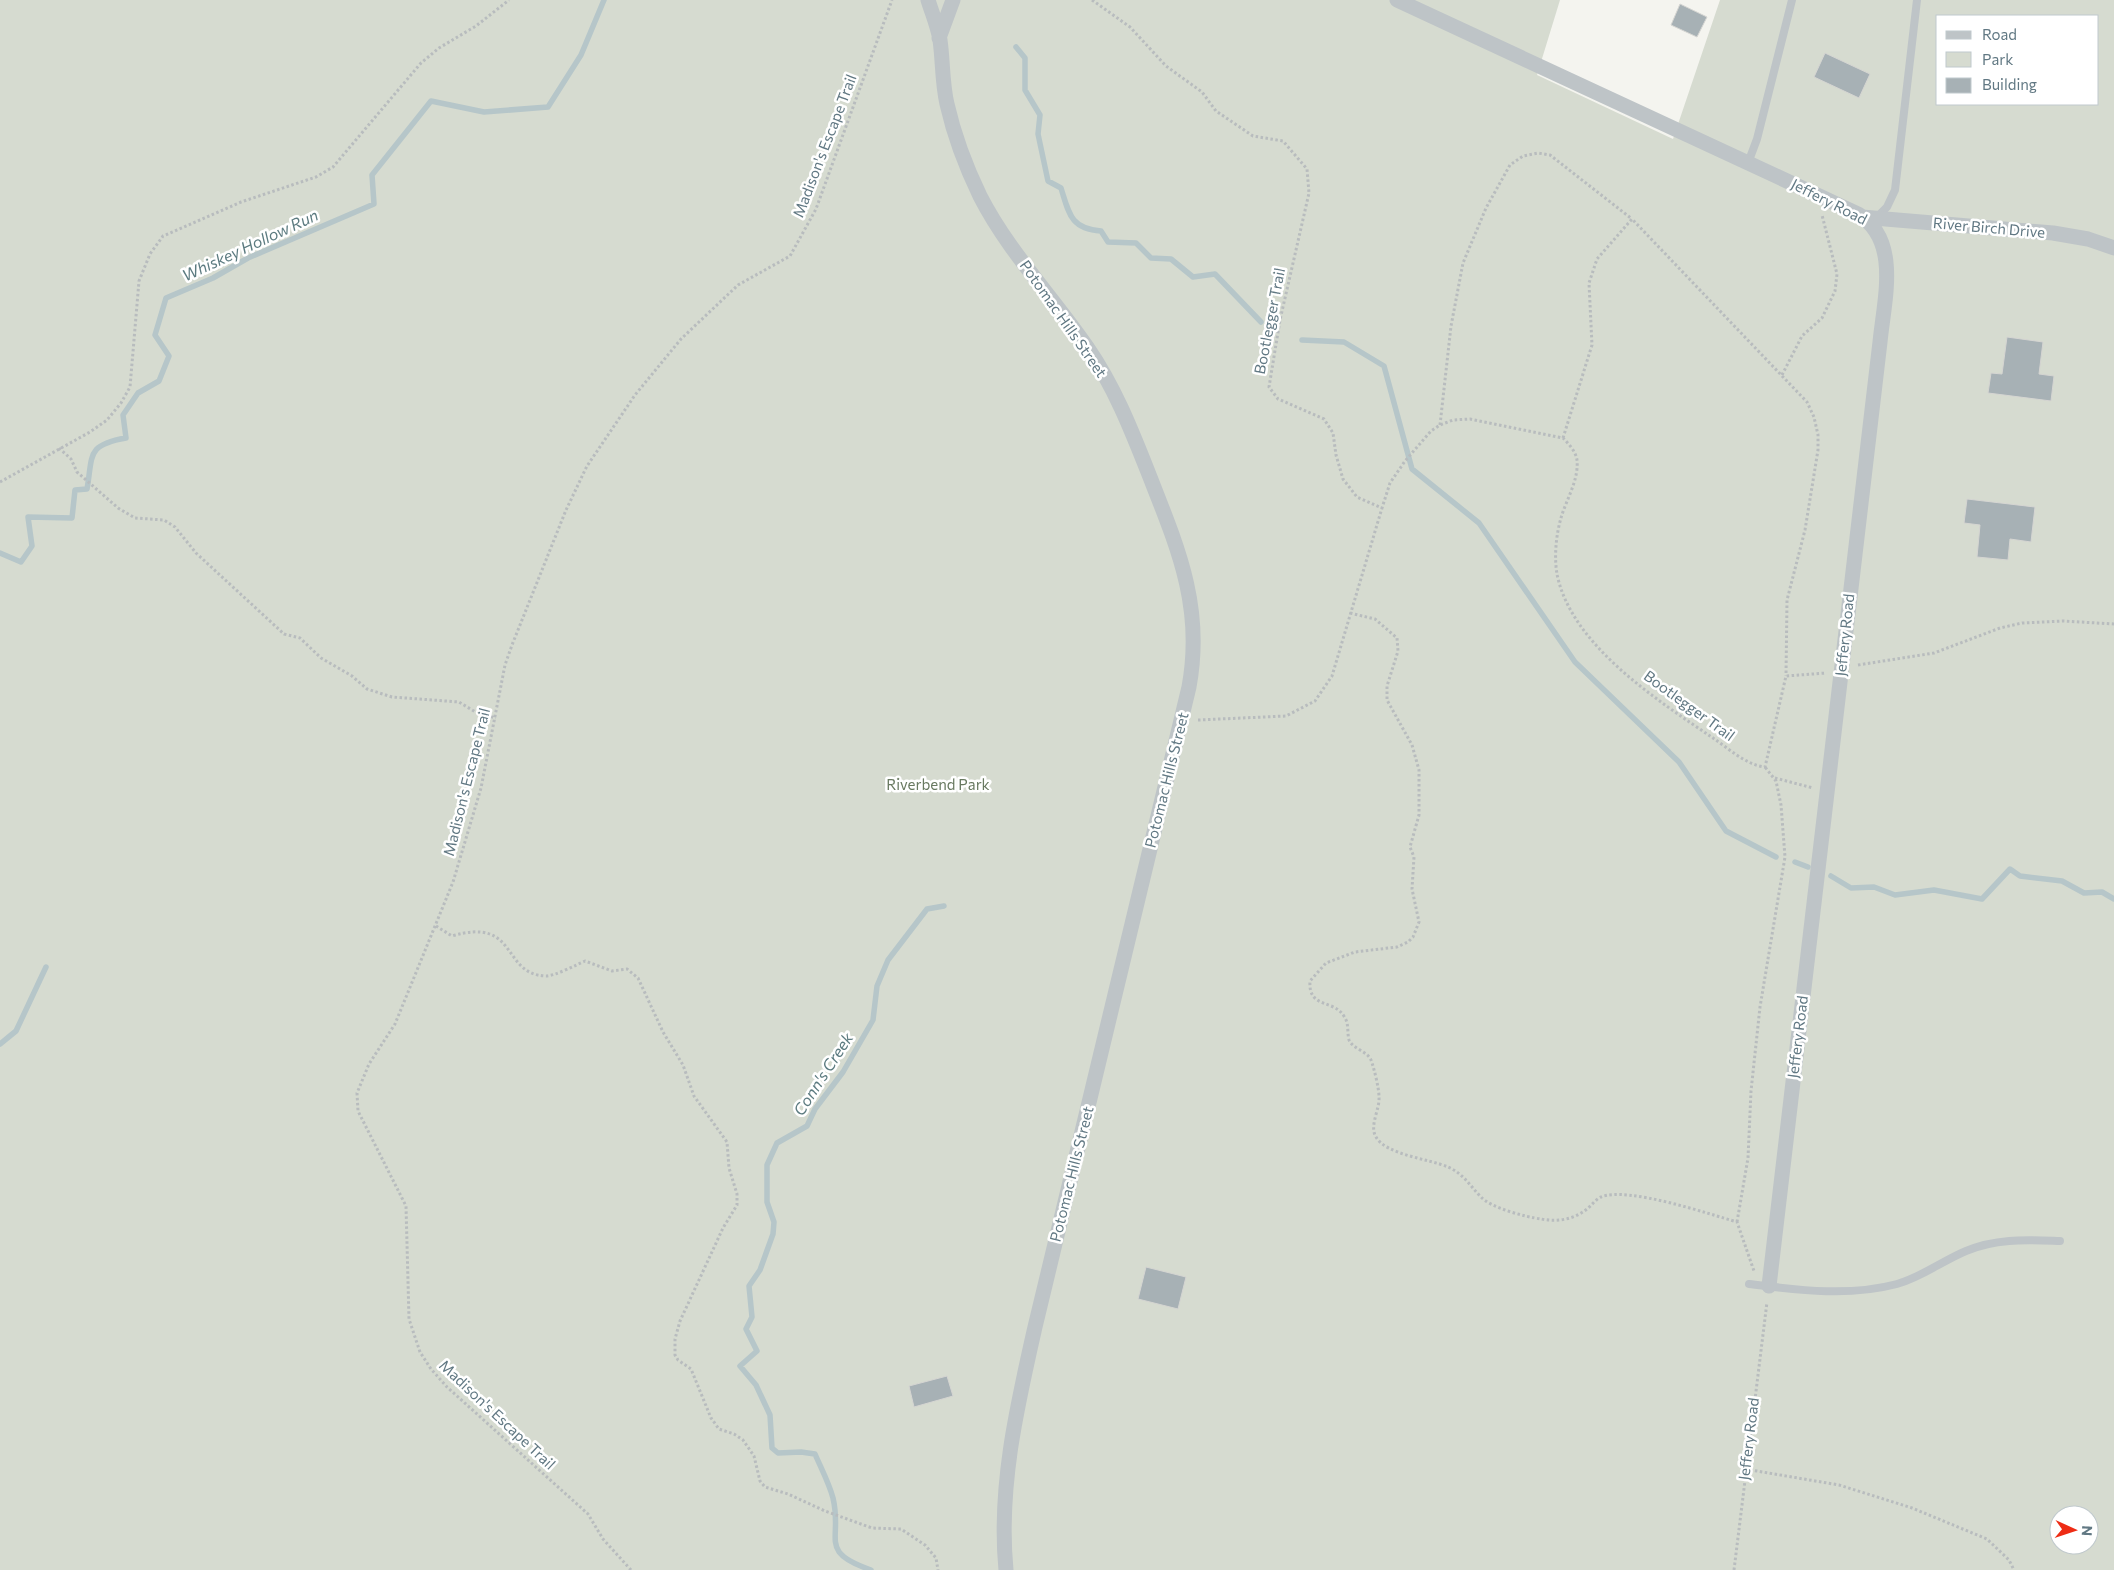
<svg xmlns="http://www.w3.org/2000/svg" width="2114" height="1570" font-family="Commissioner,sans-serif">
<style>
.green{fill:#d6dbd0;fill-rule:evenodd}
.lines{fill:none;stroke-linecap:round;stroke-linejoin:round}
.stream{stroke:#b6c6c9;stroke-width:5.5}
.building{fill:#a7b1b5;stroke:#d5d5d2}
.path{stroke:#b8bcbe;stroke-width:3;stroke-dasharray:2.5 2.5;stroke-linecap:butt}
.service{stroke:#bec4c7;stroke-width:8}
.minor{stroke:#bec4c7;stroke-width:15}
.labels{text-anchor:middle;stroke-width:5;stroke-linejoin:round;paint-order:stroke}
.street-label{font-size:15px;fill:#617883;stroke:#fff}
.park-label{font-size:15px;fill:#687960;stroke:#fff}
.water-label{font-size:16px;font-style:italic;fill:#5c7b80;stroke:#fff}
</style>
<rect width="100%" height="100%" fill="#f4f4ef"/>
<path class="green" d="M 0,0 L 1560,0 L 1537,75 L 1673,139 L 1720,0 L 2114,0 L 2114,1570 L 0,1570 ZM 1938,16 L 2098,16 L 2098,104 L 1938,104 ZM 2059,1515 L 2089,1515 L 2089,1545 L 2059,1545 Z"/>
<g class="lines">
<path class="stream" d="M 1016,47 L 1025,58 L 1025,90 L 1040,115 L 1038,134 L 1048,181 L 1061,188 C 1069,214 1071,229 1101,231 L 1108,242 L 1136,243 L 1151,258 L 1171,259 L 1193,277 L 1215,274 L 1261,322
M 1302,340 L 1344,342 L 1384,366 L 1412,469 L 1479,523 L 1575,662 L 1679,762 L 1726,831 L 1776,857
M 0,553 L 21,562 L 32,546 L 28,517 L 72,518 L 75,490 L 87,489 C 93,455 86,445 126,438 L 123,415 L 138,393 L 159,381 L 169,356 L 155,335 L 166,298 L 213,278 L 248,258 L 374,204 L 372,175 L 431,101 L 484,112 L 548,107 L 581,55 L 604,0
M 1795,862 L 1808,867
M 1831,876 L 1851,888 L 1874,887 L 1895,895 L 1934,890 L 1982,899 L 2010,869 L 2020,876 L 2062,881 L 2084,893 L 2102,892 L 2114,899
M 0,1044 L 16,1031 L 46,967
M 871,1570 C 817,1551 843,1540 833,1498 C 829,1483 821,1468 815,1454 L 801,1452 L 778,1453 L 772,1448 L 770,1415 L 756,1385 L 740,1366 L 757,1351 L 746,1329 L 752,1317 L 749,1286 L 760,1270 L 773,1234 L 774,1222 L 767,1202 L 767,1165 L 777,1143 L 807,1126 L 815,1109 L 843,1072 L 873,1020 L 877,986 L 888,960 L 927,909 L 944,906"/>
</g>
<path class="building" d="M 1680,4 L 1707,17 L 1697,37 L 1671,25 Z
M 1825,53 L 1870,74 L 1859,98 L 1814,77 Z
M 2007,337 L 2043,342 L 2039,374 L 2054,376 L 2051,401 L 1988,393 L 1991,373 L 2002,374 Z
M 1967,499 L 2035,507 L 2031,542 L 2010,539 L 2008,560 L 1977,557 L 1980,525 L 1964,523 Z
M 1146,1267 L 1186,1277 L 1178,1309 L 1138,1299 Z
M 947,1376 L 953,1396 L 914,1407 L 909,1386 Z"/>
<g class="lines">
<path class="path" d="M 1092,0 L 1130,27 L 1166,66 L 1202,92 L 1216,111 L 1253,136 L 1283,141 L 1307,169 L 1309,193 L 1280,320 L 1269,387 L 1278,399 L 1324,419 L 1333,433 L 1336,455 L 1343,479 L 1357,497 L 1382,508 L 1390,483 L 1405,461 L 1431,431 L 1440,425 L 1453,420 L 1470,419 L 1563,438 C 1569,444 1576,452 1577,460 C 1579,480 1566,500 1561,518 C 1556,535 1554,557 1557,574 C 1571,645 1657,700 1713,738 C 1728,748 1746,765 1765,767 L 1786,676 L 1826,673
M 1782,375 L 1802,336 L 1822,318 L 1835,291 L 1837,274 L 1822,215
M 1440,425 L 1451,326 L 1463,263 L 1486,208 L 1510,165 L 1523,156 L 1538,153 L 1550,155 L 1632,219
M 1563,438 L 1592,345 L 1589,283 L 1597,259 L 1632,219 L 1807,402 L 1814,417 L 1818,435 L 1818,450 L 1805,530 L 1787,600 L 1786,676
M 59,448 L 71,459 L 77,472 L 118,508 L 135,518 L 164,520 L 175,527 L 196,553 L 284,634 L 300,638 L 321,658 L 352,676 L 367,689 L 392,697 L 459,702 L 477,713 L 496,718
M 0,482 L 90,432 L 107,420 L 121,403 L 130,387 L 139,281 L 150,254 L 163,236 L 241,202 L 316,177 L 333,167 L 421,63 L 439,48 L 476,26 L 509,0
M 1350,613 L 1375,619 L 1397,638 L 1398,651 L 1387,686 L 1387,700 L 1412,745 L 1419,770 L 1419,815 L 1410,847 L 1414,857 L 1412,889 L 1419,922 L 1413,937 L 1408,942 L 1397,947 L 1355,952 L 1326,963 L 1310,981 C 1308,1010 1335,998 1345,1018 C 1349,1024 1347,1033 1349,1040 C 1353,1049 1367,1051 1371,1060 C 1374,1068 1379,1088 1379,1097 C 1380,1109 1369,1126 1376,1137 C 1386,1155 1430,1159 1448,1167 C 1464,1174 1470,1186 1481,1197 C 1491,1208 1526,1217 1541,1219 C 1557,1222 1573,1220 1587,1209 C 1591,1206 1596,1199 1601,1197 C 1627,1186 1709,1214 1737,1222 L 1754,1271
M 1858,665 L 1934,653 L 2000,628 L 2022,623 L 2063,621 L 2114,624
M 1198,720 L 1286,716 L 1315,701 L 1332,676 L 1382,508
M 1775,778 L 1813,788
M 436,926 L 452,936 C 519,916 501,975 546,976 C 555,976 576,965 585,961 L 612,971 L 627,969 L 638,978 L 663,1032 L 683,1065 L 694,1096 L 727,1142 L 729,1168 L 737,1194 L 737,1205 L 723,1228 L 680,1321 L 675,1339 L 675,1355 L 678,1360 L 691,1369 L 711,1418 L 719,1429 L 734,1434 L 743,1440 L 754,1456 L 760,1481 L 765,1487 L 788,1494 L 825,1511 L 872,1528 L 901,1529 L 925,1545 L 936,1558 L 938,1570
M 1737,1222 L 1748,1158 L 1751,1091 L 1760,1007 L 1785,857 L 1781,805 L 1776,781 L 1765,767
M 1745,1469 L 1839,1485 L 1912,1508 L 1987,1539 L 2009,1560 L 2014,1570
M 631,1570 L 603,1539 L 588,1514 L 447,1387 L 431,1369 L 420,1352 L 409,1319 L 406,1206 L 358,1111 L 357,1093 L 369,1064 L 395,1024 L 453,882 L 481,788 L 505,665 L 512,645 L 566,510 L 587,466 L 635,395 L 681,339 L 738,285 L 790,256 L 816,209 L 892,0
M 1734,1570 L 1767,1302"/>
<path class="service" d="M 1748,163 L 1757,139 L 1792,0
M 1877,217 L 1887,207 L 1895,190 L 1917,0
M 1749,1284 C 1798,1290 1848,1297 1897,1284 C 1922,1277 1942,1261 1966,1251 C 1997,1238 2027,1240 2060,1241"/>
<path class="minor" d="M 928,0 C 932,13 938,27 940,40 C 943,61 942,83 947,104 C 954,135 966,167 980,196 C 1008,251 1052,296 1087,347 C 1114,386 1131,429 1148,472 C 1177,546 1204,606 1189,687 L 1035,1327 C 1017,1406 998,1488 1006,1570
M 1397,0 L 1858,214 C 1901,240 1884,300 1880,342 L 1769,1286
M 939,38 L 953,0
M 1862,217 L 2053,233 L 2088,239 L 2114,248"/>
</g>
<g class="labels">
<g class="street-label">
<text transform="translate(825 146) rotate(-69)" y="5">Madison's Escape Trail</text>
<text transform="translate(1829 202) rotate(27)" y="5">Jeffery Road</text>
<text transform="translate(1989 228) rotate(5)" y="5">River Birch Drive</text>
<text transform="translate(1063 319) rotate(55)" y="5">Potomac Hills Street</text>
<text transform="translate(1270 321) rotate(-79)" y="5">Bootlegger Trail</text>
<text transform="translate(1845 635) rotate(-84)" y="5">Jeffery Road</text>
<text transform="translate(1689 706) rotate(36)" y="5">Bootlegger Trail</text>
<text transform="translate(1167 780) rotate(-76)" y="5">Potomac Hills Street</text>
<text transform="translate(467 782) rotate(-76)" y="5">Madison's Escape Trail</text>
<text transform="translate(1798 1037) rotate(-83)" y="5">Jeffery Road</text>
<text transform="translate(1072 1174) rotate(-76)" y="5">Potomac Hills Street</text>
<text transform="translate(497 1415) rotate(43)" y="5">Madison's Escape Trail</text>
<text transform="translate(1749 1439) rotate(-83)" y="5">Jeffery Road</text>
</g>
<g class="park-label">
<text x="938" y="790">Riverbend Park</text>
</g>
<g class="water-label">
<text transform="translate(250 245) rotate(-25)" y="6">Whiskey Hollow Run</text>
<text transform="translate(823 1074) rotate(-57)" y="6">Conn's Creek</text>
</g>
</g>
<rect x="1936" y="15" width="162" height="90" fill="#ffffff" stroke="#c0c9cd"/>
<rect x="1946" y="31" width="25" height="8" fill="#bec4c7" stroke="#c0c9cd"/>
<text x="1982" y="40" font-size="15" fill="#617883">Road</text>
<rect x="1946" y="52" width="25" height="15" fill="#d6dbd0" stroke="#c0c9cd"/>
<text x="1982" y="65" font-size="15" fill="#617883">Park</text>
<rect x="1946" y="78" width="25" height="15" fill="#a7b1b5" stroke="#c0c9cd"/>
<text x="1982" y="90" font-size="15" fill="#617883">Building</text>
<g transform="translate(2074 1530) rotate(93)"><circle r="24" fill="#ffffff" stroke="#c0c9cd"/>
<path d="M0-4L9 19L0 12L-9 19Z" fill="#ee2c15"/>
<text y="-8" font-size="14" font-weight="bold" text-anchor="middle" fill="#617883">N</text>
</g>
</svg>
